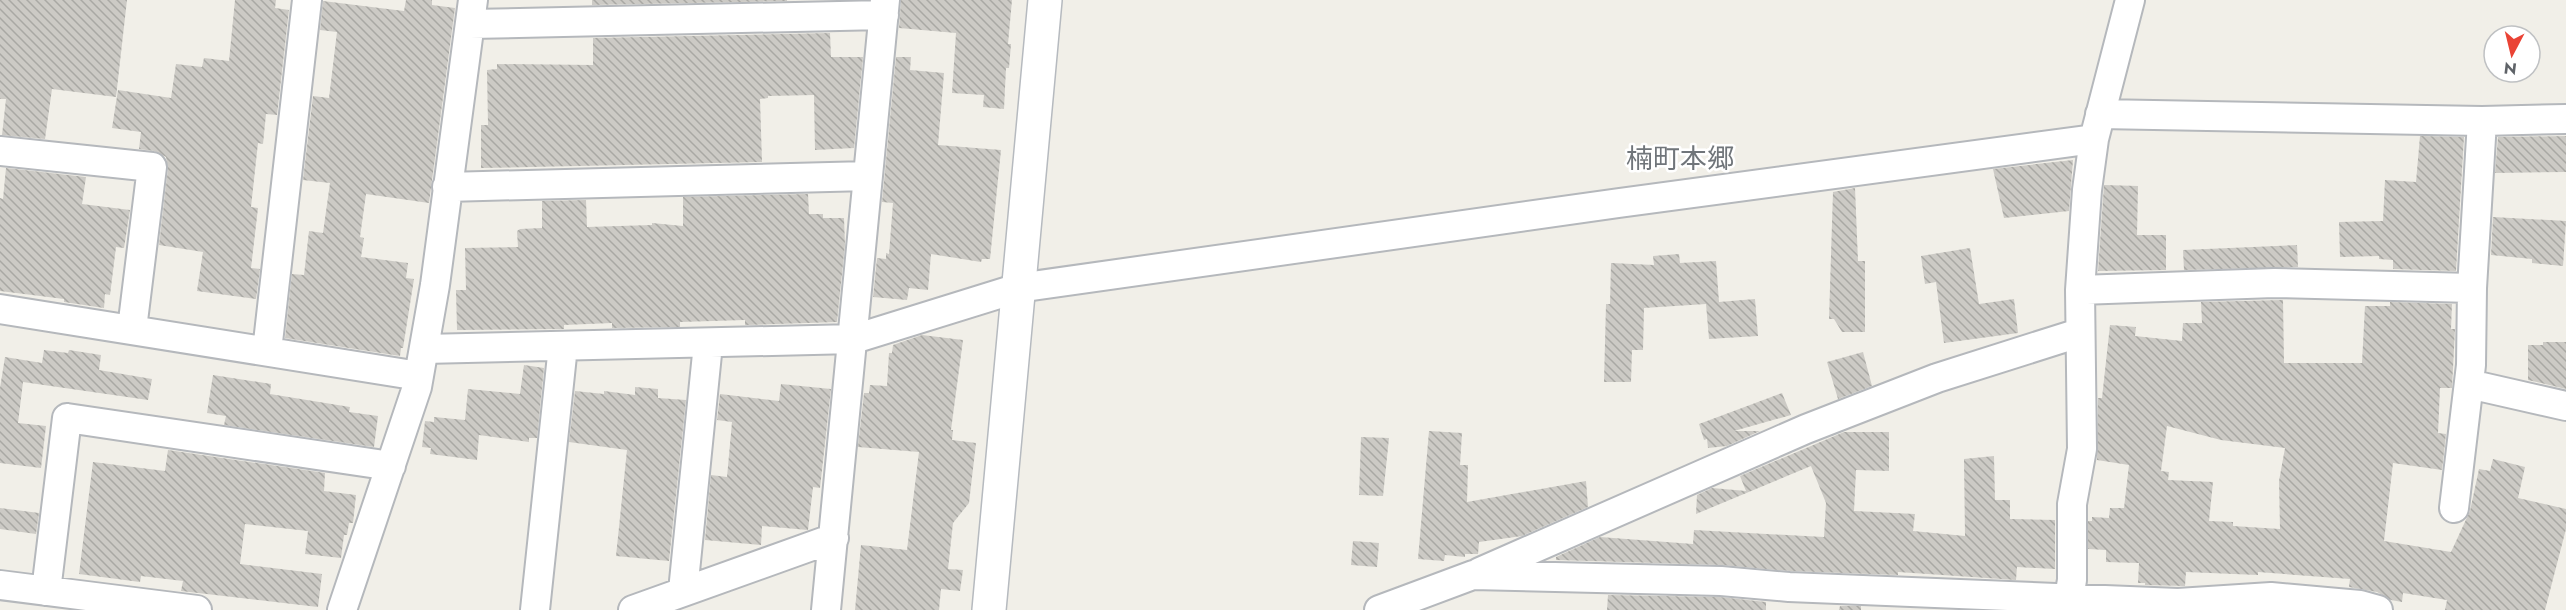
<svg xmlns="http://www.w3.org/2000/svg" width="2566" height="610" font-family="Jost,'Noto Sans JP',sans-serif">
<style>
.building{fill:url(#building-back-hatch);fill-rule:evenodd}
.lines{fill:none;stroke-linecap:round;stroke-linejoin:round}
.street-casing{stroke:#b5b8bc;stroke-width:32}
.secondary-casing{stroke:#b6babf;stroke-width:36}
.street{stroke:#fff;stroke-width:28}
.secondary{stroke:#fff;stroke-width:33}
.labels{text-anchor:middle;stroke-width:5;stroke-linejoin:round;paint-order:stroke}
.quarter-label{font-size:27px;fill:#70757a;stroke:#fff}
</style>
<defs>
<pattern id="building-back-hatch" width="6" height="6" patternUnits="userSpaceOnUse" patternTransform="scale(1.5)"><rect width="6" height="6" fill="#cccac5"/><path d="M-1 5l2 2M0 0l6 6M5-1l2 2" fill="none" stroke="#a9a8a4"/></pattern>
</defs>
<rect width="100%" height="100%" fill="#f1efe8"/>
<path class="building" d="M 0,0 L 127,0 L 116,97 L 52,89 L 45,139 L 2,135 L 6,99 L 0,99 Z
M 235,0 L 276,0 L 275,8 L 289,10 L 277,115 L 266,114 L 263,144 L 258,143 L 251,207 L 258,208 L 251,268 L 260,269 L 256,299 L 197,291 L 203,252 L 159,245 L 168,169 L 166,157 L 154,151 L 139,149 L 141,132 L 112,128 L 118,90 L 171,98 L 176,64 L 202,67 L 204,58 L 229,61 Z
M 406,0 L 432,0 L 432,5 L 455,8 L 429,203 L 366,194 L 360,237 L 364,238 L 361,257 L 408,263 L 406,278 L 414,279 L 403,348 L 401,348 L 400,356 L 285,338 L 292,274 L 304,275 L 309,231 L 323,233 L 330,183 L 303,180 L 313,96 L 329,98 L 337,32 L 320,30 L 323,1 L 404,11 Z
M 592,0 L 787,0 L 787,1 L 592,5 Z
M 901,0 L 1012,0 L 1008,44 L 1011,44 L 1009,68 L 1006,68 L 1004,109 L 983,107 L 984,95 L 952,93 L 956,33 L 899,28 Z
M 830,33 L 831,57 L 863,57 L 854,148 L 815,150 L 814,95 L 768,96 L 768,98 L 760,99 L 762,162 L 481,168 L 481,125 L 488,125 L 487,70 L 497,69 L 497,64 L 593,65 L 593,38 Z
M 896,57 L 911,57 L 910,70 L 944,73 L 938,145 L 1001,150 L 990,259 L 982,259 L 981,262 L 931,254 L 928,290 L 909,288 L 907,300 L 873,297 L 877,258 L 886,259 L 886,253 L 889,254 L 893,203 L 882,202 Z
M 2420,136 L 2464,137 L 2456,271 L 2393,269 L 2393,260 L 2379,259 L 2379,256 L 2340,257 L 2339,222 L 2383,221 L 2385,180 L 2416,182 Z
M 2566,136 L 2566,172 L 2495,173 L 2498,137 Z
M 2073,160 L 2069,211 L 2004,218 L 1993,169 Z
M 6,168 L 86,177 L 82,204 L 130,210 L 124,248 L 116,247 L 110,295 L 105,294 L 104,308 L 64,302 L 64,299 L 0,291 L 0,198 L 3,199 Z
M 2104,185 L 2138,186 L 2137,235 L 2166,235 L 2166,270 L 2098,271 Z
M 1855,188 L 1858,261 L 1865,261 L 1865,332 L 1842,332 L 1834,319 L 1829,319 L 1833,192 Z
M 808,194 L 809,214 L 823,214 L 823,218 L 844,218 L 845,245 L 837,322 L 745,325 L 745,320 L 680,322 L 680,327 L 612,328 L 612,323 L 564,325 L 564,329 L 457,330 L 456,290 L 466,290 L 465,248 L 518,247 L 517,231 L 520,229 L 542,228 L 542,201 L 586,200 L 587,227 L 652,225 L 652,223 L 683,226 L 683,197 Z
M 2493,217 L 2566,221 L 2563,266 L 2532,263 L 2532,259 L 2491,255 Z
M 2297,245 L 2298,267 L 2184,270 L 2183,250 Z
M 1970,248 L 1979,304 L 2014,299 L 2018,333 L 1944,343 L 1936,282 L 1925,284 L 1921,256 Z
M 1679,254 L 1680,263 L 1716,261 L 1719,302 L 1755,299 L 1758,336 L 1709,339 L 1706,304 L 1644,308 L 1643,350 L 1632,350 L 1631,382 L 1604,382 L 1606,304 L 1610,304 L 1611,263 L 1654,265 L 1653,256 Z
M 2283,300 L 2284,363 L 2362,363 L 2365,306 L 2390,306 L 2390,302 L 2452,304 L 2451,329 L 2455,329 L 2452,388 L 2440,388 L 2438,433 L 2446,434 L 2442,470 L 2393,463 L 2384,541 L 2451,552 L 2470,511 L 2479,469 L 2490,471 L 2493,459 L 2525,467 L 2518,498 L 2566,509 L 2566,529 L 2545,610 L 2445,610 L 2447,600 L 2403,593 L 2402,602 L 2391,600 L 2377,592 L 2349,587 L 2350,579 L 2258,572 L 2258,575 L 2186,572 L 2185,586 L 2145,585 L 2145,583 L 2138,583 L 2139,563 L 2106,562 L 2106,550 L 2088,549 L 2088,521 L 2092,521 L 2092,517 L 2109,518 L 2110,508 L 2124,508 L 2129,465 L 2097,460 L 2098,398 L 2102,398 L 2110,325 L 2136,327 L 2135,336 L 2182,341 L 2183,323 L 2202,323 L 2201,302 ZM 2167,426 L 2221,440 L 2285,448 L 2279,481 L 2280,529 L 2233,526 L 2233,522 L 2209,521 L 2213,482 L 2168,480 L 2169,472 L 2161,471 Z
M 922,335 L 963,340 L 951,430 L 953,430 L 952,440 L 976,443 L 969,503 L 953,523 L 948,569 L 963,570 L 960,591 L 941,589 L 939,610 L 855,610 L 861,545 L 907,550 L 919,452 L 858,447 L 864,393 L 869,393 L 870,385 L 887,386 L 889,353 L 892,353 L 893,345 Z
M 2543,342 L 2566,342 L 2566,389 L 2528,380 L 2528,345 L 2543,345 Z
M 44,350 L 68,353 L 69,350 L 101,355 L 99,370 L 152,379 L 148,400 L 23,382 L 18,423 L 46,426 L 41,468 L 0,463 L 0,388 L 5,357 L 42,363 Z
M 1863,352 L 1872,386 L 1838,399 L 1827,362 Z
M 524,365 L 544,368 L 537,438 L 529,438 L 529,442 L 479,435 L 477,460 L 430,454 L 431,448 L 422,447 L 425,421 L 434,422 L 434,417 L 465,420 L 468,389 L 520,394 Z
M 213,375 L 271,384 L 270,394 L 350,407 L 349,412 L 378,416 L 374,447 L 224,425 L 226,416 L 207,413 Z
M 781,384 L 831,389 L 820,488 L 813,487 L 808,530 L 762,526 L 761,545 L 705,540 L 711,475 L 727,477 L 732,422 L 717,420 L 720,394 L 779,401 Z
M 635,387 L 658,389 L 658,398 L 686,400 L 669,561 L 616,556 L 627,450 L 569,442 L 575,391 L 604,394 L 604,391 L 635,395 Z
M 1782,393 L 1791,415 L 1734,431 L 1760,431 L 1727,446 L 1708,448 L 1707,439 L 1704,440 L 1699,424 Z
M 1429,431 L 1462,433 L 1460,465 L 1468,465 L 1467,502 L 1586,481 L 1588,507 L 1522,536 L 1479,542 L 1478,554 L 1465,554 L 1465,557 L 1445,555 L 1444,561 L 1418,559 Z
M 1844,432 L 1889,432 L 1889,471 L 1856,470 L 1854,511 L 1915,514 L 1913,531 L 1965,536 L 1964,459 L 1994,456 L 1995,500 L 2010,500 L 2010,519 L 2055,520 L 2055,569 L 2017,567 L 2016,580 L 1898,572 L 1898,575 L 1790,571 L 1721,565 L 1556,560 L 1556,557 L 1600,537 L 1693,544 L 1694,530 L 1824,537 L 1826,503 L 1811,466 L 1696,514 L 1697,495 L 1712,488 L 1746,491 L 1740,476 Z
M 1361,437 L 1389,438 L 1383,496 L 1359,495 Z
M 168,450 L 325,473 L 324,491 L 356,495 L 353,523 L 349,523 L 347,535 L 344,535 L 341,558 L 305,554 L 308,531 L 245,524 L 240,564 L 322,574 L 318,607 L 181,591 L 183,581 L 141,576 L 140,582 L 79,574 L 93,462 L 165,471 Z
M 0,508 L 39,513 L 36,534 L 0,529 Z
M 1353,541 L 1379,543 L 1377,567 L 1351,565 Z
M 1608,595 L 1720,597 L 1766,602 L 1766,610 L 1607,610 Z
M 1840,606 L 1861,606 L 1861,610 L 1839,610 Z"/>
<g class="lines">
<g class="street-casing">
<path id="street" d="M 470,24 L 884,15
M 2100,114 L 2482,121 L 2566,119
M 0,151 L 152,167 L 132,329
M 447,187 L 868,176
M 2080,290 L 2274,283 L 2472,288
M 0,309 L 419,376
M 424,349 L 854,339 L 1018,288 L 1619,203 L 2094,139
M 267,351 L 307,0
M 2469,384 L 2566,406
M 2454,508 L 2471,365 L 2472,288 L 2482,121
M 1480,572 L 1806,429 L 1937,378 L 2079,333
M 0,585 L 197,610
M 46,591 L 67,418 L 391,466
M 683,591 L 708,344
M 342,610 L 417,387 L 435,285 L 473,0
M 535,610 L 563,346
M 633,610 L 834,538
M 826,610 L 885,0
M 1379,610 L 1473,575 L 1721,581 L 1789,587 L 2178,603 L 2271,597 L 2360,605 L 2378,610
M 2067,610 L 2072,580 L 2072,504 L 2082,449 L 2080,290 L 2087,190 L 2094,139 L 2130,0"/>
</g>
<g class="secondary-casing">
<path id="secondary" d="M 989,610 L 1045,0"/>
</g>
<use href="#street" class="street"/>
<use href="#secondary" class="secondary"/>
</g>
<g class="labels">
<g class="quarter-label">
<text x="1680" y="168">楠町本郷</text>
</g>
</g>
<g transform="translate(2512 54) rotate(187)"><circle r="28" fill="#ffffff" stroke="#bfc1c3" stroke-width="1.5"/>
<path d="M0-4.5L10 22L0 15L-10 22Z" fill="#ea4335"/>
<text y="-9" font-size="16" font-weight="bold" text-anchor="middle" fill="#5f6368">N</text>
</g>
</svg>
